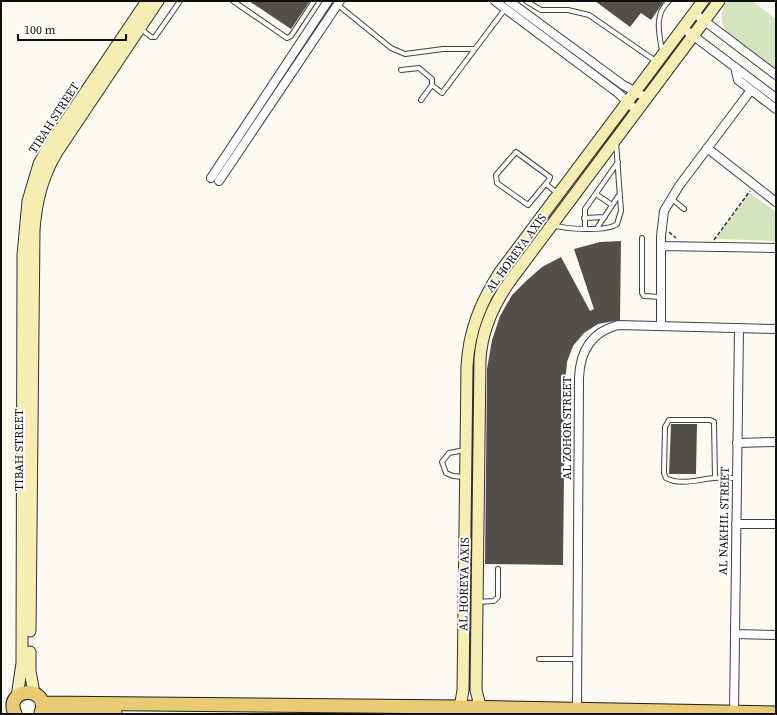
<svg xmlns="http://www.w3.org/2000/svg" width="777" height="715" font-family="'Source Serif 4',serif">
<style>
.green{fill:#d3e4be}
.building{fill:#554f4c}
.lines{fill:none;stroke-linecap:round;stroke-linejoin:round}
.service-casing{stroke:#414141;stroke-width:6}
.minor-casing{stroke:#414141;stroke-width:10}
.secondary-casing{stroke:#303030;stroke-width:13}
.primary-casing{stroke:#1f1f1f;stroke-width:15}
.path{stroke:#303030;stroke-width:1.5;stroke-dasharray:4 2;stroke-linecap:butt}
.service{stroke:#fff;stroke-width:4}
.minor{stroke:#fff;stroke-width:8}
.secondary{stroke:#f6edb3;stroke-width:11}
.primary{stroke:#e9ca75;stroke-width:13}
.labels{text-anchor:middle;stroke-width:4;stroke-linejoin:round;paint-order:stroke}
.street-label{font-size:12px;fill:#0e0e0e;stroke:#fff}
</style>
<rect width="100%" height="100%" fill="#fdfbf1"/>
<path class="green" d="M 727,1 L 752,1 L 776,19 L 776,69 L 726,32 C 720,21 720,12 727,1 Z
M 750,193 L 776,212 L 776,241 L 716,239 Z"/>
<path class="building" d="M 249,1 L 310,1 L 291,29 Z
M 595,1 L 664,1 L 651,20 L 641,13 L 630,27 Z
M 621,241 L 620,320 L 598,324 L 584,333 L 573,346 L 567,362 L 565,383 L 563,565 L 485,564 L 487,369 L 492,340 L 500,316 L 512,295 L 525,282 L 542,267 L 561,257 L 590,311 L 594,309 L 574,249 L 600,242 Z
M 671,424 L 697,424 L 696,474 L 669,474 Z"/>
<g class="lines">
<g class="service-casing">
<path id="service" d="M 233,1 L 287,38 L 291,36 L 314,1
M 526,1 L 541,10 L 568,10 L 589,15 L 657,62
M 338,5 L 391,48 L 405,54 L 443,49 L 475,49
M 141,29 L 151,37 L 155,37 L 180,1
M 662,51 C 659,33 654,14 669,1
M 401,70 L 419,68 L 432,79 L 432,85 L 421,100
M 432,85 L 442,93 L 505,9
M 516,152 L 550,177 L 549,180 L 528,205 L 497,183 L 496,175 Z
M 546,184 L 558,194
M 596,194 L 612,205
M 671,198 L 684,209
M 584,218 L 605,217
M 553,225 C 565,229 607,232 617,224 L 621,211 L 616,142
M 585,228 L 585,209 L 618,162
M 597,228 L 619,195
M 642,238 L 642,293 L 644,296 L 661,297
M 464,477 L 453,476 L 446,473 L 442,462 L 449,453 L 465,450
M 715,478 L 714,422 L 710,420 L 669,420 L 665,427 L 664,473 L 666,478 C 680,486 700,479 714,478 C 722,477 729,478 737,478
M 477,602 L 494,601 L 498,597 L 498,569
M 539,659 L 577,659"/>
</g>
<g class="minor-casing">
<path id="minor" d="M 495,1 L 618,93 L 637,111
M 509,1 L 623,85 L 647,98
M 694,13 L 776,75
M 683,28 L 776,98
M 735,67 L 738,80 L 776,109
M 707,148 L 776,202
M 211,178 L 328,1
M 219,181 L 340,1
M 661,246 L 776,248
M 661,325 L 661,236 L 664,211 L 679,186 L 751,90
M 737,443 L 776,442
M 736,524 L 776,524
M 735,634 L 776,635
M 577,709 L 579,378 C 580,351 591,332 618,325 L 776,329
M 734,714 L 739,328"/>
</g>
<g class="secondary-casing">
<path id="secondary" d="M 30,631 L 34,230 C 36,201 42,176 57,152 L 158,1
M 30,652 L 30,671 L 34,693
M 17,697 L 22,663 L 23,255 L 28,201 L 39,164 L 49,146 L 147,1
M 454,714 L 461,702 L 463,690 L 467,366 C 469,330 481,302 500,272 L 703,1
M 482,714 L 476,690 L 480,359 C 482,329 493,305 510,281 L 719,1"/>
</g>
<g class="primary-casing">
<path id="primary" d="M 42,703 L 459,707 L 776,713
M 41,712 L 115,713
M 15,714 C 3,688 48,684 42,711"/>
</g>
<path class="path" d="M 669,232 L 676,238
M 714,240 L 750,191"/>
<use href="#service" class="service"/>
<use href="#minor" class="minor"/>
<use href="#secondary" class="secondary"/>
<use href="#primary" class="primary"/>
</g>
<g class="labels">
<g class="street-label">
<text transform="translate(54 118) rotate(-57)" y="4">TIBAH STREET</text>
<text transform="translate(516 253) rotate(-54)" y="4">AL HOREYA AXIS</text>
<text transform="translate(567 428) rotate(-90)" y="4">AL ZOHOR STREET</text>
<text transform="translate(19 450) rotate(-90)" y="4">TIBAH STREET</text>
<text transform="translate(724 521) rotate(-89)" y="4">AL NAKHIL STREET</text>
<text transform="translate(464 584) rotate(-89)" y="4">AL HOREYA AXIS</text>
</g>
</g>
<rect width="777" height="715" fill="none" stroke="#0e0e0e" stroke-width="4"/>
<path d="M18 34v6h108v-6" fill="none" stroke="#0e0e0e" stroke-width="2"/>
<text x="24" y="34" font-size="12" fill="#0e0e0e" stroke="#ffffff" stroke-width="3" paint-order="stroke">100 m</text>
</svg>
